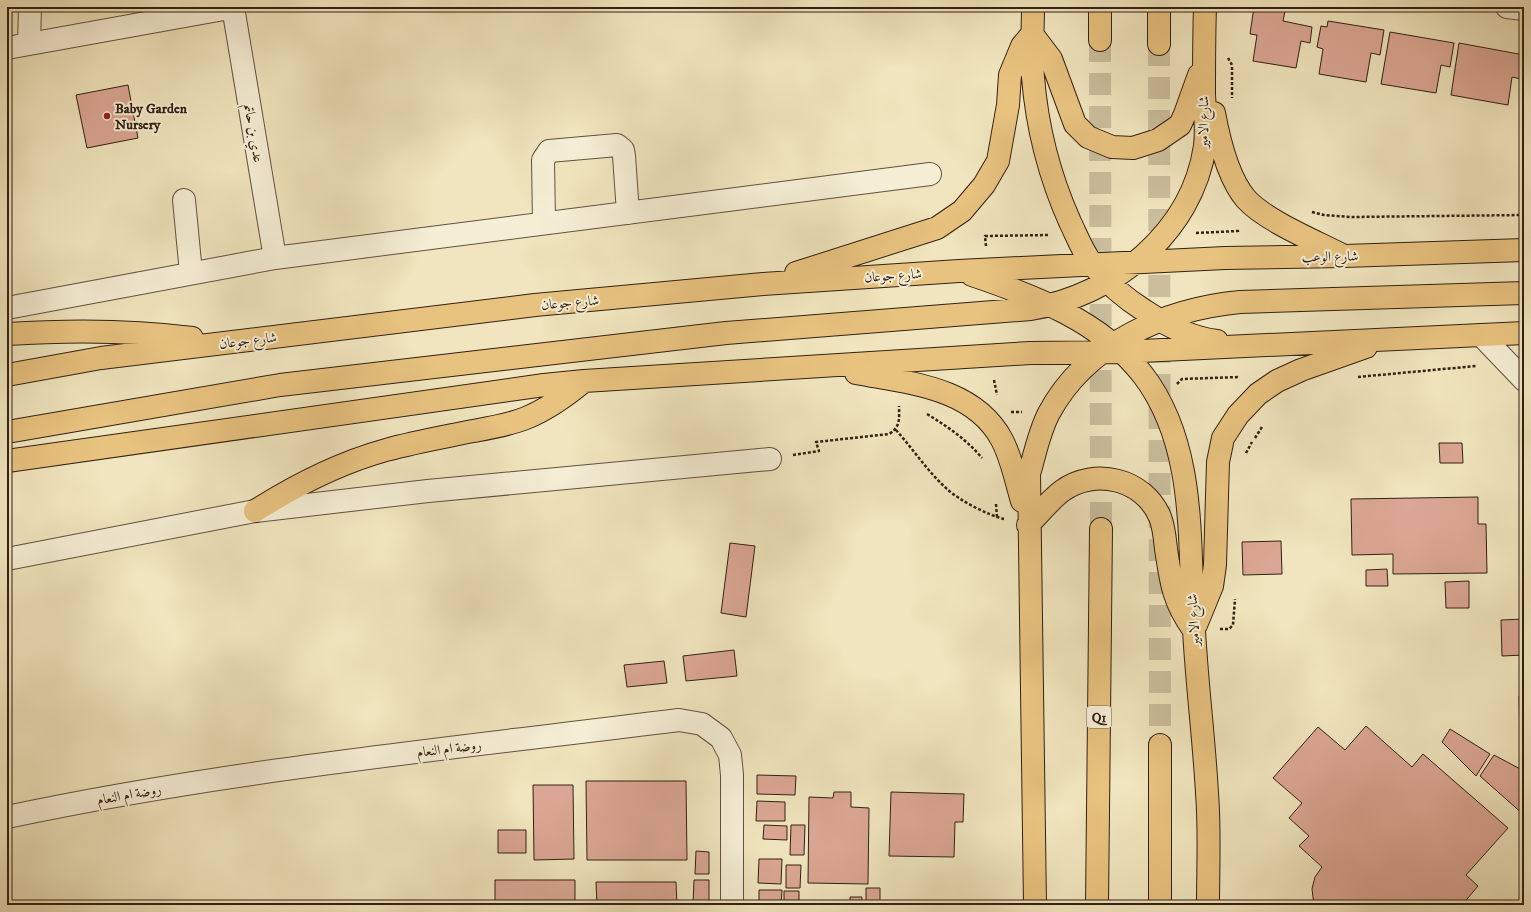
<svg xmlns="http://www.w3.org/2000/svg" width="1531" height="912" font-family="'IM FELL DW Pica',Amiri,serif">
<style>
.building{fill:#dba794;stroke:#322013}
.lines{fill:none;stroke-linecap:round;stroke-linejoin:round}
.highway-tunnel{stroke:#cabe9c;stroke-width:22;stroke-dasharray:22 11;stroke-linecap:butt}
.minor-casing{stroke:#62513e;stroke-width:24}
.major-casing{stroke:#322013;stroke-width:24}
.highway-casing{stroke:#322013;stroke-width:24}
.path{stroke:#322013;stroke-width:2.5;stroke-dasharray:3 2;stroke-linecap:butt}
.minor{stroke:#f5eed5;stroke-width:22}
.major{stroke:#e8c27f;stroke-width:22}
.highway{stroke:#e8c27f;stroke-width:22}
.poi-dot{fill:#8f2418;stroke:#f5eed5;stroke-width:1.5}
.labels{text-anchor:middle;stroke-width:4;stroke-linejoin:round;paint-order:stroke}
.shield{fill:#f5eed5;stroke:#6c5e4d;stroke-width:1}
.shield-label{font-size:13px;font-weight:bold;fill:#322013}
.poi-label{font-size:14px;font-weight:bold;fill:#322013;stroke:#f5eed5;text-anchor:start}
.street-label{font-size:14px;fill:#322013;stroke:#f5eed5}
</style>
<rect width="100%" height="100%" fill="#f0e5be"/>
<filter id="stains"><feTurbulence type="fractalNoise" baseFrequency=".005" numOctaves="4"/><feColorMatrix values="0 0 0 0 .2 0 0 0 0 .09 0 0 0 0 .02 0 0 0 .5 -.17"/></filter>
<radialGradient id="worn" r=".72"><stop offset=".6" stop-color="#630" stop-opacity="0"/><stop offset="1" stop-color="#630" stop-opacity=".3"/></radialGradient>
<path class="building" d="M 1254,7 L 1285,11 L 1283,21 L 1312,27 L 1310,43 L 1301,41 L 1296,68 L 1253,61 L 1257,35 L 1250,34 Z
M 1328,21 L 1384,30 L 1380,55 L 1371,53 L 1366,82 L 1319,74 L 1323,49 L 1317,47 L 1321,26 L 1327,27 Z
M 1390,32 L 1454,43 L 1450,67 L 1441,65 L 1436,93 L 1381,84 Z
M 1459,43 L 1524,55 L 1521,79 L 1512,77 L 1508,105 L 1451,95 Z
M 128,85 L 138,138 L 87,148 L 76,95 Z
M 1439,443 L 1462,443 L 1463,463 L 1440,463 Z
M 1478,497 L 1478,524 L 1486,524 L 1487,573 L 1393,574 L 1393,554 L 1352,555 L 1351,499 Z
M 1281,541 L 1282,574 L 1243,575 L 1242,542 Z
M 730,543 L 755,546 L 746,617 L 721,613 Z
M 1387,569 L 1388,586 L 1366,586 L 1366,570 Z
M 1469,581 L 1469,608 L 1446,608 L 1445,582 Z
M 1524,619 L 1524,655 L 1502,656 L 1501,620 Z
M 734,650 L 737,676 L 686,681 L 683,656 Z
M 664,661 L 667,683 L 627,687 L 624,665 Z
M 1519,696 L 1524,696 L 1524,748 L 1520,748 Z
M 1366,726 L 1412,767 L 1423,754 L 1508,828 L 1466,875 L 1478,886 L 1462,905 L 1314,905 L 1312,889 L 1315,877 L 1322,867 L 1299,846 L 1309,836 L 1289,818 L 1302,803 L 1273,778 L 1318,727 L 1345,750 Z
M 1450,729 L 1490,754 L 1476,776 L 1442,742 Z
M 1494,755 L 1524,771 L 1524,815 L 1480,776 Z
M 757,775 L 796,776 L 795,795 L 757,794 Z
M 586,781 L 686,781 L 687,860 L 587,860 Z
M 533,785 L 573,785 L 574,859 L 534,860 Z
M 834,792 L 851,792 L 851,807 L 869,808 L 868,884 L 808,883 L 809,797 L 833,798 Z
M 891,792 L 964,794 L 963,822 L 955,822 L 954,857 L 889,856 Z
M 757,801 L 785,802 L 785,821 L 756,821 Z
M 764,825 L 787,826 L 787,840 L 763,839 Z
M 791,825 L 805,825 L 804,855 L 790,855 Z
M 498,830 L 526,830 L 526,853 L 498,853 Z
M 696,851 L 709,852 L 709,874 L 695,874 Z
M 759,859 L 782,859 L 781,884 L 758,883 Z
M 786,865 L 801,865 L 800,888 L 786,888 Z
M 495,880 L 575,880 L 575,905 L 495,905 Z
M 694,880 L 709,880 L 709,905 L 693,905 Z
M 596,882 L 676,882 L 677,905 L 597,905 Z
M 866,888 L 880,888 L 880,905 L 866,905 Z
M 759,890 L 782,890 L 781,905 L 759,905 Z
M 784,891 L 799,891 L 799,905 L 784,905 Z
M 850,897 L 862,897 L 862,905 L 850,905 Z"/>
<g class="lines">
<path class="highway-tunnel" d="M 1100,40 L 1101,529
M 1159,44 L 1160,745"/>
<g class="minor-casing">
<path id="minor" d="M 233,7 L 275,258
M 1507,7 L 1524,9
M 29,44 L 30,7
M 7,48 L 235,7
M 184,200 L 191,273
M 544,223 L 543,160 L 549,151 L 617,145 L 623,150 L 624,156 L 628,213
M 7,308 L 275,258 L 930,174
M 1481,335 L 1524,380
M 7,559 L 255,511 L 428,491 L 770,459
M 7,817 C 229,770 455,748 679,720 L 702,724 L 721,738 L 730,755 L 732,775 L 732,905"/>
</g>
<g class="major-casing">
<path id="major" d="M 1033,7 C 1033,30 1031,54 1033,77 C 1037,128 1049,175 1070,222 C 1077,236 1083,253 1093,265 C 1107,283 1126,299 1145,311 C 1166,325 1191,338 1217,341
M 1032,34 L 1051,59 L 1075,124 L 1088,137 L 1112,147 L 1133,148 L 1158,140 L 1180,125 L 1185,114 L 1199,75
M 1214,113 C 1219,140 1228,178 1246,199 C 1266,221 1315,241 1342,255
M 796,273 L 937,228 L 962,211 L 984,185 L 998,161 L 1008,105 L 1010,75 L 1022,46 L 1032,34
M 972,275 C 1034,296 1101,321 1143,375 C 1198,447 1188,545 1194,630 C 1197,685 1204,739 1207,793 C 1210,830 1208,868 1208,905
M 7,334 C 69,330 131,330 192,338
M 856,373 C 908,383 974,387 1002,440 C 1012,459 1016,481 1022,501
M 7,375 L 101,358 L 535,305 L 763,284 L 959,271 L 1225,258 L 1344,256 L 1524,250
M 7,432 L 280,385 L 726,333 L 1031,309 C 1114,295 1192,233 1205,146 C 1207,130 1205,111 1204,95 C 1204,66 1204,36 1205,7
M 7,461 L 544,385 L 584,381 L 1030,353 L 1120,352 L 1524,333
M 255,511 C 296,485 339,463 386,450 C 415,442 444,437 473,431 C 490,428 509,425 526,418 C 548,409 566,396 584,381
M 1028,525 C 1039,514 1050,500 1062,491 C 1095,467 1144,479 1160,517 C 1164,527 1165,539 1166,549 C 1171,582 1173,601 1193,629
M 1196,625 L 1212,586 L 1215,565 L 1218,462 L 1223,438 L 1238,415 L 1258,394 L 1277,381 L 1301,370 L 1366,347
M 1035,905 L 1029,474 C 1035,454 1039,432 1049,413 C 1086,344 1165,309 1240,302 L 1524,293"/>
</g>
<g class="highway-casing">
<path id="highway" d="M 1100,7 L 1100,40
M 1159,44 L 1159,7
M 1097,905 L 1101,529
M 1160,905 L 1160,745"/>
</g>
<path class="path" d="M 1228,58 L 1232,65 L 1232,98
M 1312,212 L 1324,215 L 1351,217 L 1524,215
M 1196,233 L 1238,231 L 1238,233
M 986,246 L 985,236 L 1049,235
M 1358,377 L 1476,366
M 994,380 L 997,395
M 1177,384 L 1182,379 L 1240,377
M 1011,412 L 1022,412
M 927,414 C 948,427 966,439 982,458
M 896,430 C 913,449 928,472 947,489 C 960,501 988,515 1004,519
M 1255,438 L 1262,427
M 1246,453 L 1252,442
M 793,455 L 819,451 L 816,442 L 889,434 C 901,427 899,418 899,406
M 996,504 L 997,517
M 1220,629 L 1229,629 L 1233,625 L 1235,599"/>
<use href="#minor" class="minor"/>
<use href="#major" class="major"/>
<use href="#highway" class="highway"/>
</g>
<circle class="poi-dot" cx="107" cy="116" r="4"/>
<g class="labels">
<rect class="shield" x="1087" y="706" width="24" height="22" rx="3"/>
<g class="shield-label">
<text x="1099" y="722">Q1</text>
</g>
<g class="poi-label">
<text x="115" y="113">Baby Garden<tspan x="115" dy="16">Nursery</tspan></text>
</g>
<g class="street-label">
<text transform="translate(1203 122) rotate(-89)" y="5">شارع الامير</text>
<text transform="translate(254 133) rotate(80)" y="5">عدي بن حاتم</text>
<text transform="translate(1330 256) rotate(-1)" y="5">شارع الوعب</text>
<text transform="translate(893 275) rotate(-4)" y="5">شارع جوعان</text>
<text transform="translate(570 302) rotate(-5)" y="5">شارع جوعان</text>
<text transform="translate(248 340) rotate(-7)" y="5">شارع جوعان</text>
<text transform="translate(1193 620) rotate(-93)" y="5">شارع الامير</text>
<text transform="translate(449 748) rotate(-7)" y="5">روضة ام النعام</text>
<text transform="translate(129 794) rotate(-10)" y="5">روضة ام النعام</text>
</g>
</g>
<rect width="1531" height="912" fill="none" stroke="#f0e5be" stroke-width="24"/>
<rect x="8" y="8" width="1515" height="896" fill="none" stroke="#322013" stroke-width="2"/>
<rect x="12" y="12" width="1507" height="888" fill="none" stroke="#322013"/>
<rect width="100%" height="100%" filter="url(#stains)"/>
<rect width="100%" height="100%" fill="url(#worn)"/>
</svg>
